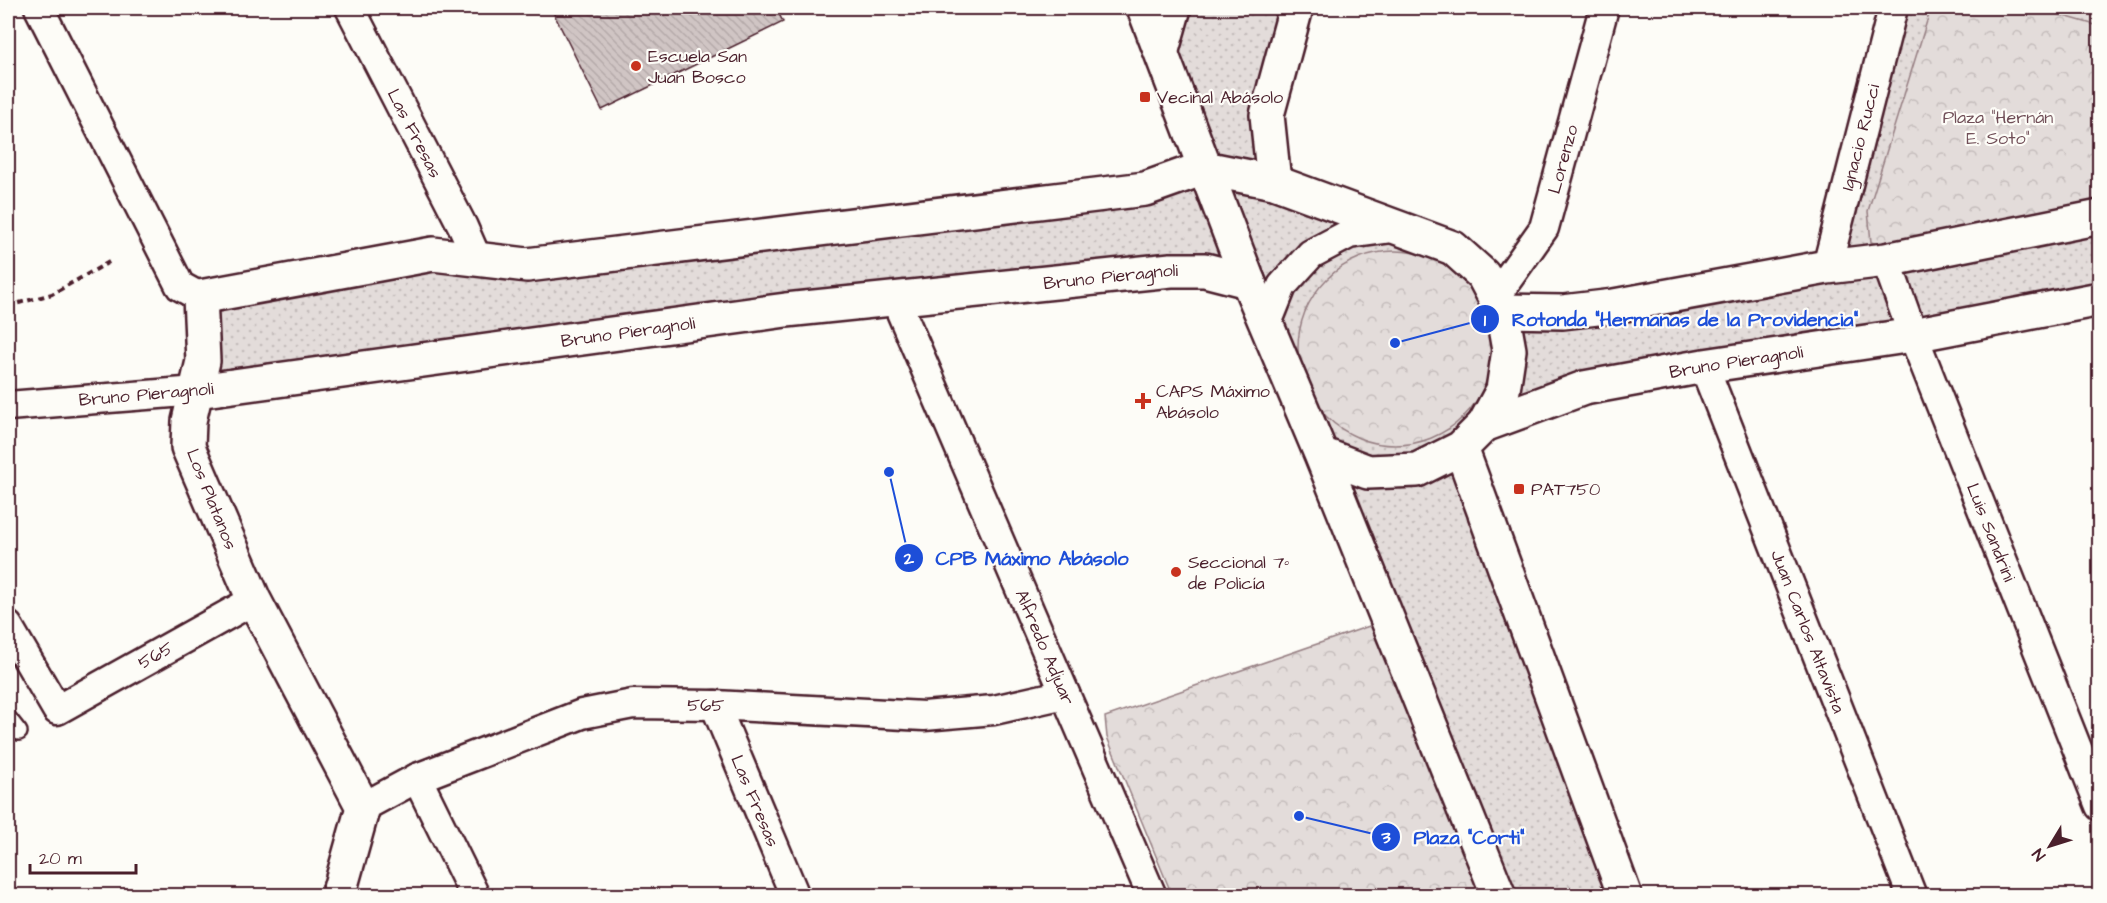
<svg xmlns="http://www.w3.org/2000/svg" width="2107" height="903" font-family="'Architects Daughter',sans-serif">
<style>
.grass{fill:url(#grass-dots);stroke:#967e82;stroke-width:1.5}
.park{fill:url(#park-crowns);stroke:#967e82;stroke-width:1.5}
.building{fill:url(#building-back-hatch);stroke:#4a1f2b;stroke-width:1.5}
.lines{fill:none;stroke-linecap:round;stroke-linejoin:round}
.service-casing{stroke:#4a1f2b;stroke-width:20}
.minor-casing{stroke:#4a1f2b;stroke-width:33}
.tertiary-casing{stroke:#4a1f2b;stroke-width:38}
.secondary-casing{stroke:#4a1f2b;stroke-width:38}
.path{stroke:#4a1f2b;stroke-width:4;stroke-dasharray:6 4.5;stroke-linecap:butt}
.service{stroke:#fdfcf7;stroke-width:15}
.minor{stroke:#fdfcf7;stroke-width:28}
.tertiary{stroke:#fdfcf7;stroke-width:33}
.secondary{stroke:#fdfcf7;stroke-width:33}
.poi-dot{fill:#c8321e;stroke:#fdfcf7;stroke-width:2}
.labels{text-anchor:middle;stroke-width:4.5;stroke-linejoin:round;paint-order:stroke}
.poi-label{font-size:18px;fill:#4a1f2b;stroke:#fdfcf7;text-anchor:start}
.park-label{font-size:18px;fill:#704e57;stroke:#fdfcf7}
.street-label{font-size:18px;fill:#4a1f2b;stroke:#fdfcf7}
.leader{fill:none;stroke:#1d4ed8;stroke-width:2}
.callout-dot{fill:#1d4ed8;stroke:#fdfcf7;stroke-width:2}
.mark-label{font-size:18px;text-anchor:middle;font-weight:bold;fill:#fff}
.callout-label{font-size:20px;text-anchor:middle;font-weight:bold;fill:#1d4ed8;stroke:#fdfcf7;stroke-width:4.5;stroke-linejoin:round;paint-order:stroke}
</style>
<defs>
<pattern id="grass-dots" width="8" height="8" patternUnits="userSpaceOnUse" patternTransform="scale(1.5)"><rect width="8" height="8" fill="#e3dcda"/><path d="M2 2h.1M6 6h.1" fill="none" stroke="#c4bcbb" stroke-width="1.8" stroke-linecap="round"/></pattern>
<pattern id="park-crowns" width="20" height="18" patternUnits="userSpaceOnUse" patternTransform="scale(1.5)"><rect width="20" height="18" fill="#e3dcda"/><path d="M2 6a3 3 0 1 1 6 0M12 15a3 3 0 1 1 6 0" fill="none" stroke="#c4bcbb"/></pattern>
<pattern id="building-back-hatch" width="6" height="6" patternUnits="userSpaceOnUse" patternTransform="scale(1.5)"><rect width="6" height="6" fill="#d0c5c4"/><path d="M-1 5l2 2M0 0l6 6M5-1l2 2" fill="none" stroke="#b4a9a9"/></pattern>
</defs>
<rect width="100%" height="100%" fill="#fdfcf7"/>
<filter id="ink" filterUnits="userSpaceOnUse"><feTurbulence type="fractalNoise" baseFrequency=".0167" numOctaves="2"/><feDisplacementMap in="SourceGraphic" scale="12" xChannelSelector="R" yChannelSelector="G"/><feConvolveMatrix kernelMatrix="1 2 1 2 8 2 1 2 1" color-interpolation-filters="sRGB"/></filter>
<g filter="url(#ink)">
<path class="grass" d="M 1174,8 L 1296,8 L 1274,182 L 1453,248 L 1502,311 L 1827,268 L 1893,8 L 2099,8 L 2099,299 L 1584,388 L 1461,448 L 1625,895 L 1499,895 L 1247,281 L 1205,270 L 197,391 L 200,297 L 433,254 L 527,265 L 1203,168 L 1162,50 Z"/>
<path class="park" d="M 1931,8 L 2036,8 L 2099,26 L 2099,208 L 1905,252 L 1871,242 L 1868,211 Z
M1298 348a97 97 0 1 1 194 0a97 97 0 1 1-194 0Z
M 1381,622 L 1490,895 L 1172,895 L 1107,737 L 1105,717 Z"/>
<path class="building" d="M 551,8 L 776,8 L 783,22 L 602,110 Z"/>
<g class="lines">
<g class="service-casing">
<path id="service" d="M 8,718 L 19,732"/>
</g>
<g class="minor-casing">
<g id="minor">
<path d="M 39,8 L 180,286 L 200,297"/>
<path id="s1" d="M 350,8 L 463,227 L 477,259"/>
<path id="s2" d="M 1886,260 L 1913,335 L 2100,806"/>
<path id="s3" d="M 1827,267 L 1893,8"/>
<path id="s4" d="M 1495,297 L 1544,228 L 1604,8"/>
<path id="s5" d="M 895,298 L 1152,896"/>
<path d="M 1266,326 L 1282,286 L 1311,254 L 1349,234 L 1392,228"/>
<path id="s6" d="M 1704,366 L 1912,896"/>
<path d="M 8,406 L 197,391"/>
<path id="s7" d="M 8,626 L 57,710 L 254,600"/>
<path id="s8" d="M 715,705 L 795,896"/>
<path d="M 417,778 L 475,896"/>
<path id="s9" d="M 363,807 L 417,778 L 582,714 L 633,704 L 715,705 L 924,716 L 994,710 L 1065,694"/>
</g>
</g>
<g class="tertiary-casing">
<g id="tertiary">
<path d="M 1162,50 L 1174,8"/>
<path d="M 1274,182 L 1267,115 L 1296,8"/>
<path d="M 1502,311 L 1563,312 L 1614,306 L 1827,267 L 1886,260 L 2100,217"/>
<path id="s10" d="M 197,391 L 786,310 L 1171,270 L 1205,270 L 1248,281"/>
<path id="s11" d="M 1484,425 L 1584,388 L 1704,366 L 1913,335 L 2100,299"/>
<path d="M 338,896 L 363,807 L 254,600 L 188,447 L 189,421 L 203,361 L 200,297 L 433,254 L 527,265 L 1145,189 L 1204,168"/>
</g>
</g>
<g class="secondary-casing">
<path id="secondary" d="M 1144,8 L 1248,281 L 1321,454 L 1499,896
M 1204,168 L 1274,182 L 1453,248 L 1483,275 L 1502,311 L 1509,350 L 1503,390 L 1484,425 L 1461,448 L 1417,470 L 1368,472 L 1321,454
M 1461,448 L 1625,896"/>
</g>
<path class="path" d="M 8,306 L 52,294 L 111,261"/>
<use href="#service" class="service"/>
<use href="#minor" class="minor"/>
<use href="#tertiary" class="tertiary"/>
<use href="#secondary" class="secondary"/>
</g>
</g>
<g class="poi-dot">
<circle cx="636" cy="66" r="6"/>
<rect x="1139" y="91" width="12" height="12" rx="3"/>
<path d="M1140 392h6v6h6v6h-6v6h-6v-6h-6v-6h6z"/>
<rect x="1513" y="483" width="12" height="12" rx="3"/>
<circle cx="1176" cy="572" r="6"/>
</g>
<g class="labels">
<g class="poi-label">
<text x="648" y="62">Escuela San<tspan x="648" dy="21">Juan Bosco</tspan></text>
<text x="1157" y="103">Vecinal Abásolo</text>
<text x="1156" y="397">CAPS Máximo<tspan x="1156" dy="21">Abásolo</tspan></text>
<text x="1531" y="495">PAT750</text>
<text x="1188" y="568">Seccional 7º<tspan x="1188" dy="21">de Policía</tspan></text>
</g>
<g class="park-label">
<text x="1998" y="123">Plaza “Hernán<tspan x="1998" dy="21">E. Soto”</tspan></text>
</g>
<g class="street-label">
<text dy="6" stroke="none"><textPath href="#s1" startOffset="141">Las Fresas</textPath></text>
<text dy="6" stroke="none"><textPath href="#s3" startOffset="134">Ignacio Rucci</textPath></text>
<text dy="6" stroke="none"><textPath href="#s4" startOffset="156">Lorenzo</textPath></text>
<text dy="6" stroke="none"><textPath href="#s10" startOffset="921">Bruno Pieragnoli</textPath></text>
<text dy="6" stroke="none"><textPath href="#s10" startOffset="435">Bruno Pieragnoli</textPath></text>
<text dy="6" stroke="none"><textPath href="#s11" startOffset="261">Bruno Pieragnoli</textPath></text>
<text transform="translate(146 394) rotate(-5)" y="6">Bruno Pieragnoli</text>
<text transform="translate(212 499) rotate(68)" y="6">Los Platanos</text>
<text dy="6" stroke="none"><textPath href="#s2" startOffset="292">Luis Sandrini</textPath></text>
<text dy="6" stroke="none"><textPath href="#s6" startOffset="285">Juan Carlos Altavista</textPath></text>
<text dy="6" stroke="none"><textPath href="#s5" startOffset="380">Alfredo Adjuar</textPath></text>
<text dy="6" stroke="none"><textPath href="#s7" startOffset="210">565</textPath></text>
<text dy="6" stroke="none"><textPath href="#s9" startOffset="363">565</textPath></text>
<text dy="6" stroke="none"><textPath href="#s8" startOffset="104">Las Fresas</textPath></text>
</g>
</g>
<path class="leader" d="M1395 343L1485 319M889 472L909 558M1299 816L1386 837"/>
<g class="callout-dot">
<circle cx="1395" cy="343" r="6"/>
<circle cx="889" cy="472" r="6"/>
<circle cx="1299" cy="816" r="6"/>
<circle cx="1485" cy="319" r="15"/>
<circle cx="909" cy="558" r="15"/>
<circle cx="1386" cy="837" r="15"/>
</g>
<g class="mark-label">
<text x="1485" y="326">1</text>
<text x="909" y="564">2</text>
<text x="1386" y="843">3</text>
</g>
<g class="callout-label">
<text x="1685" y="326">Rotonda “Hermanas de la Providencia”</text>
<text x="1032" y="565">CPB Máximo Abásolo</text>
<text x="1469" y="844">Plaza “Corti”</text>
</g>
<rect width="2107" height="903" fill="none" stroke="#fdfcf7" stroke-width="30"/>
<rect x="15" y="15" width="2077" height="873" fill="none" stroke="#4a1f2b" stroke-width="2" filter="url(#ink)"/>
<g transform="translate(2050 846) rotate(232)" stroke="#fdfcf7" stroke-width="4.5" paint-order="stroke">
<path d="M0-4.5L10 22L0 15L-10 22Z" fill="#4a1f2b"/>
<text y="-9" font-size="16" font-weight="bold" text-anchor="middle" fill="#4a1f2b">N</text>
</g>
<path d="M30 864v9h106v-9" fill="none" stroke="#4a1f2b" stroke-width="3"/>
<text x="39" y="864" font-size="18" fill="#4a1f2b" stroke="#fdfcf7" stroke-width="4.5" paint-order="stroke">20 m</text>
</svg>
